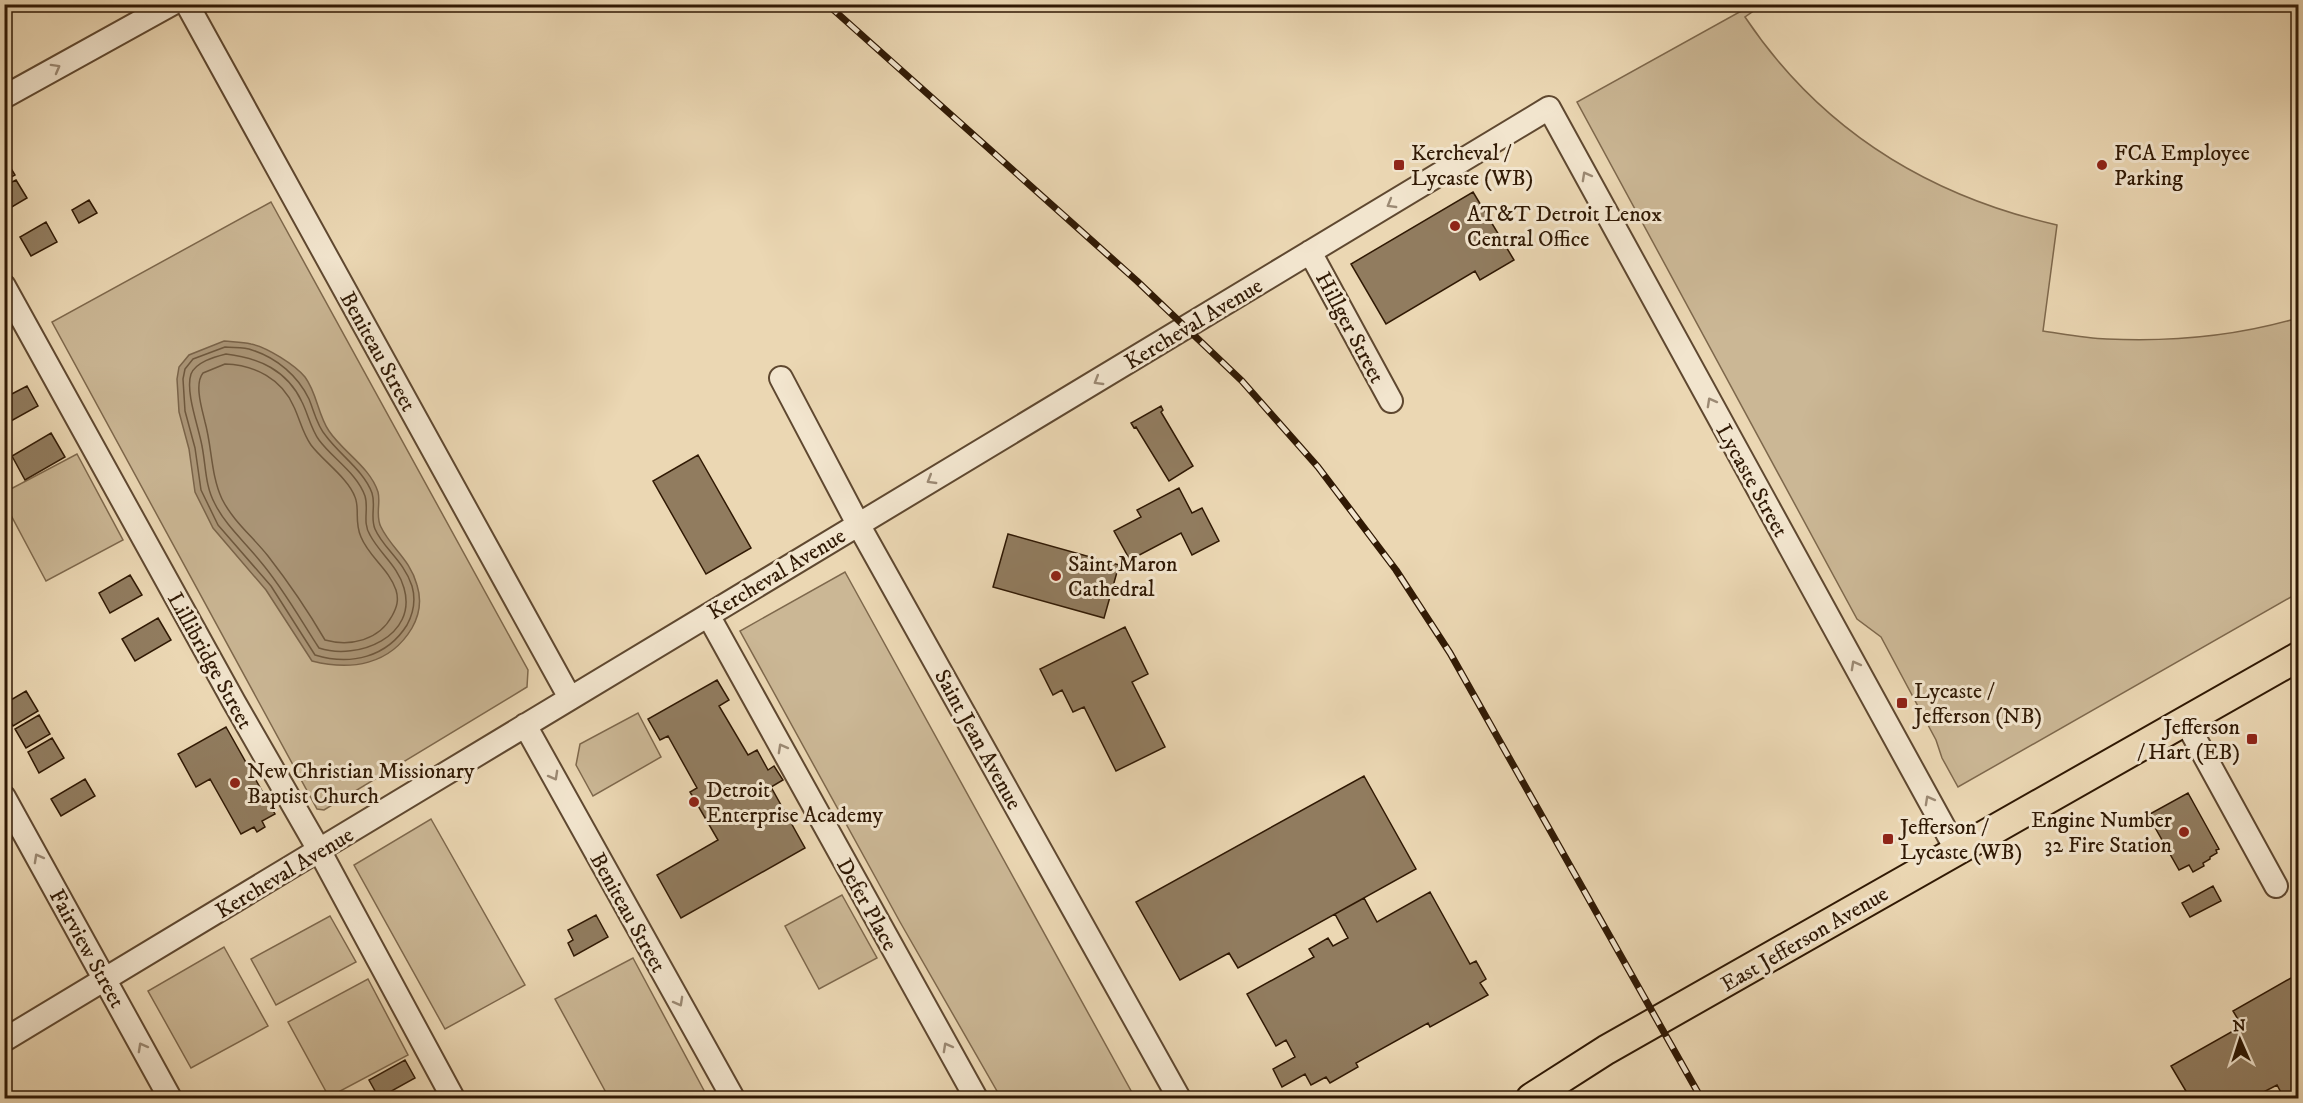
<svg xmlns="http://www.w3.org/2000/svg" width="2303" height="1103" font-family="'IM FELL DW Pica',serif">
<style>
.green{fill:#cbb795;stroke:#7e684c;stroke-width:1.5}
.water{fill:#ab9678;stroke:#7a644a;stroke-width:1.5}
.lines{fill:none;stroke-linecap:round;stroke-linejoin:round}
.shore{stroke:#6e583e;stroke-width:1.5}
.building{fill:#917c5f;stroke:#301904;stroke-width:1.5}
.minor-casing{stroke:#5f4830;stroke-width:26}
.major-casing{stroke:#301904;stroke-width:32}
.minor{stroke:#f2e5ce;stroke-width:22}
.major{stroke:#ebd7b3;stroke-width:28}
.rail-casing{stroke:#301904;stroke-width:7}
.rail{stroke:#f2e5ce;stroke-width:4.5;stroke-dasharray:14;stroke-linecap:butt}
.oneway{stroke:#9b8973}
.poi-dot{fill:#8f2418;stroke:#f2e5ce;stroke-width:2}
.labels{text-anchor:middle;stroke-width:6;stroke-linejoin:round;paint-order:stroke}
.poi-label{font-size:22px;fill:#301904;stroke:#f2e5ce;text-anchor:start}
.street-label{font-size:22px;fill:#301904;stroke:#f2e5ce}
</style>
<rect width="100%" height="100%" fill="#ebd7b3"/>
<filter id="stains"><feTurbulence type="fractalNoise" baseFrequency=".00333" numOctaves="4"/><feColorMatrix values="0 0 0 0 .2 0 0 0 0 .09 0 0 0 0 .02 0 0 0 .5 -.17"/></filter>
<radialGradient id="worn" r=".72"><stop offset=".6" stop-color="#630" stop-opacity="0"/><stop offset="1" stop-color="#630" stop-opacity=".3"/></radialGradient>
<path class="green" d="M 1752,9 L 1755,10 L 1745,17 C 1820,129 1925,195 2057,225 L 2043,331 C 2064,334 2086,338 2107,339 C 2171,342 2237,336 2298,318 L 2298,593 L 1958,787 L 1942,758 L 1936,740 L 1881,637 L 1857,619 L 1577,102 L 1743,10 Z
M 271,202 L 528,670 L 527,687 L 324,810 L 317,809 L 52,322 Z
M 77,454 L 123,540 L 46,581 L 5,504 L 5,492 Z
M 845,572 L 1135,1098 L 1001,1098 L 900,922 L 740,631 Z
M 638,713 L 661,757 L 593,796 L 576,765 L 580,744 Z
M 431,819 L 525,985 L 445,1029 L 354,865 Z
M 842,895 L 877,958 L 819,989 L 785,926 Z
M 330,916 L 356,962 L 276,1005 L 251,959 Z
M 224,947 L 268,1026 L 191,1068 L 148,991 Z
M 633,958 L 708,1098 L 609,1098 L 555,999 Z
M 368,979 L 408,1055 L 329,1097 L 288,1022 Z"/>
<path class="water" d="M 224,341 C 233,342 242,342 251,344 C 267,347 295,365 305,377 C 317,393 318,415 329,431 C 343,452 370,467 378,492 C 381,503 375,516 381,527 C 391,548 410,559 417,585 C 422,601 420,614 412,628 C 390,665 351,671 312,661 L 266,590 L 213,528 L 195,492 L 189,449 L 179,412 L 177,379 L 179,367 L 189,355 Z"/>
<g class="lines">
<path class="shore" d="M 225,347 C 234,348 244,347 252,350 C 277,358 298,376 309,399 C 314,411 317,426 326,436 C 340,455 364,471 372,493 C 376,505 370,517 375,529 C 383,548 404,561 412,586 C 416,600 414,612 407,625 C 387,657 351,666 315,655 L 271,586 L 218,525 L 201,490 L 195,448 L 185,411 L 183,379 L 185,369 L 193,359 Z
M 226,354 C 259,358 287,370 302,402 C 308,414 311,429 319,440 C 332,458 357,473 365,496 C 369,509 362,522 370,535 C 380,554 398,566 404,588 C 418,636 358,661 319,648 C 300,619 283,588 260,561 C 245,542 226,526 215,504 C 205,486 206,466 202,446 C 199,428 185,392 191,374 C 196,362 214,357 226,354 Z
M 225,364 C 255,365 282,379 294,407 C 300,420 303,434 311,445 C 323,461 348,478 355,497 C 360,509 354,522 361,537 C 369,557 389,569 396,590 C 399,600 397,607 392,616 C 379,640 351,647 325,640 C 308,611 289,583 268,556 C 253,537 233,521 222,499 C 211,476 212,447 205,422 C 202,409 194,384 203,373 Z"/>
</g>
<path class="building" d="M 4,157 L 15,175 L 4,181 Z
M 16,180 L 27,198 L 5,211 L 4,186 Z
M 1473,192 L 1514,260 L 1480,280 L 1475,271 L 1386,324 L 1351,264 Z
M 89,200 L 97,213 L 79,223 L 72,210 Z
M 46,222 L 57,242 L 31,256 L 20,237 Z
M 27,386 L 38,406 L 11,421 L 4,410 L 4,398 Z
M 1161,406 L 1163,410 L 1161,412 L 1193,466 L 1169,481 L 1136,427 L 1134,428 L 1131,423 Z
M 51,433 L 65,457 L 25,480 L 12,456 Z
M 698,455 L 751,548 L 706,574 L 653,481 Z
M 1179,488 L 1192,513 L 1202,508 L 1219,541 L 1192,555 L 1181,533 L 1130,560 L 1114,531 L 1141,517 L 1137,510 Z
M 1008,534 L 1119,565 L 1104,618 L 993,587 Z
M 130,575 L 142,595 L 110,613 L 99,593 Z
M 158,618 L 171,640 L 135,661 L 122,639 Z
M 1125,627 L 1148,674 L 1132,682 L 1165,747 L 1116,771 L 1084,707 L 1073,712 L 1062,690 L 1053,695 L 1040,669 Z
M 717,680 L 729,700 L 719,706 L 748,755 L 757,750 L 768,770 L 774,766 L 783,780 L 771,787 L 805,848 L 681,918 L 657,875 L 718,840 L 690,792 L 697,788 L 668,736 L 660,740 L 648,719 Z
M 26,691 L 38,711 L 13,726 L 4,711 L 4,704 Z
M 39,715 L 50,734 L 26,748 L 15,729 Z
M 226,727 L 275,814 L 262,821 L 265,827 L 257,832 L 254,827 L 241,834 L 210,779 L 196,787 L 178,754 Z
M 52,738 L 64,758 L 39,773 L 28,752 Z
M 1364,776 L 1416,869 L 1238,968 L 1229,953 L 1180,980 L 1136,902 Z
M 85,779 L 95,796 L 61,816 L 51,799 Z
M 2188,793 L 2219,849 L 2216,850 L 2217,853 L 2210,857 L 2210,859 L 2203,863 L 2204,866 L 2193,872 L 2189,865 L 2179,870 L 2148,815 Z
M 2213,886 L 2221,901 L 2190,917 L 2182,903 Z
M 1430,892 L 1470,964 L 1476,961 L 1486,979 L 1480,983 L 1488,995 L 1430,1027 L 1428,1023 L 1356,1063 L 1358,1067 L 1330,1083 L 1326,1077 L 1311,1085 L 1305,1074 L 1282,1087 L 1273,1069 L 1295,1057 L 1286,1040 L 1276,1046 L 1247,994 L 1314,957 L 1309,949 L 1328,938 L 1333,946 L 1348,938 L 1335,914 L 1364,898 L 1377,922 Z
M 596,915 L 608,937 L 574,956 L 568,943 L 573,940 L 568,930 Z
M 2298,974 L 2298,1098 L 2284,1098 L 2277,1085 L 2252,1098 L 2190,1098 L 2171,1066 L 2242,1026 L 2233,1011 Z
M 405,1060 L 415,1078 L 379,1098 L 369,1080 Z"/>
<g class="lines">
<g class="minor-casing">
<path id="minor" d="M 187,4 L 570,698
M 4,97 L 172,4
M 1310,252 L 1391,401
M 4,286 L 234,702 L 319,850 L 453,1098
M 781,378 L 858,524 L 1179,1098
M 708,615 L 976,1098
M 2186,722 L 2276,886
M 525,725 L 733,1098
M 4,797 L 170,1098
M 4,1040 L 1549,108 L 1957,851"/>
</g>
<g class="major-casing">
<path id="major" d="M 1531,1098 L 1606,1050 L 2298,657"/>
</g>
<use href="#minor" class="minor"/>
<use href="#major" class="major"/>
<g class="rail-casing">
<path id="rail" d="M 827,4 L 1137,281 L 1242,381 L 1318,467 L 1396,570 L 1450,653 L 1701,1098"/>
</g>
<use href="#rail" class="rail"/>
</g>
<defs><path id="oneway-chevron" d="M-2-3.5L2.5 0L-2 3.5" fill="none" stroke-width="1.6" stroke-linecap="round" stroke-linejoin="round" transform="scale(1.5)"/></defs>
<g class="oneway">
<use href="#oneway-chevron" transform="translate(56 68) rotate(-29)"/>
<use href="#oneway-chevron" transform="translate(1586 176) rotate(-119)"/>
<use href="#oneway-chevron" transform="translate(1391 204) rotate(150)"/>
<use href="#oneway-chevron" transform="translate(1098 381) rotate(149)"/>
<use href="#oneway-chevron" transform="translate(1711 402) rotate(-119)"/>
<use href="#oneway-chevron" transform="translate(931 480) rotate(149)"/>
<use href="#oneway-chevron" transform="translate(1855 665) rotate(-119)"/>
<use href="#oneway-chevron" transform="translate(782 748) rotate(-119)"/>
<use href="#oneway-chevron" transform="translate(554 776) rotate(61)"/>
<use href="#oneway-chevron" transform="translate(1929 800) rotate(-119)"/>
<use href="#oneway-chevron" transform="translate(38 858) rotate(-119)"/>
<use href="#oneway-chevron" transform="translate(679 1002) rotate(61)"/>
<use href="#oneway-chevron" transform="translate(142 1047) rotate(-119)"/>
<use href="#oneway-chevron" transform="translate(947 1047) rotate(-119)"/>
</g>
<g class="poi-dot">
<rect x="1393" y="159" width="12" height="12" rx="3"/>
<circle cx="2102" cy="165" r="6"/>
<circle cx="1455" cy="226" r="6"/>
<circle cx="1056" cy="576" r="6"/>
<rect x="1896" y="697" width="12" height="12" rx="3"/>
<rect x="2246" y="733" width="12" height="12" rx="3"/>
<circle cx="235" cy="783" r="6"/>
<circle cx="694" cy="802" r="6"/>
<circle cx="2184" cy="832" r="6"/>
<rect x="1882" y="833" width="12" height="12" rx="3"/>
</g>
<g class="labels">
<g class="poi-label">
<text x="1411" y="160">Kercheval /<tspan x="1411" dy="25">Lycaste (WB)</tspan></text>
<text x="2114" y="160">FCA Employee<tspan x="2114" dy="25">Parking</tspan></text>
<text x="1467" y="221">AT&amp;T Detroit Lenox<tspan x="1467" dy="25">Central Office</tspan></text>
<text x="1068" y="571">Saint Maron<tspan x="1068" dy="25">Cathedral</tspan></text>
<text x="1914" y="698">Lycaste /<tspan x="1914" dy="25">Jefferson (NB)</tspan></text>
<text x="2240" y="734" text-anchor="end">Jefferson<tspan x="2240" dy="25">/ Hart (EB)</tspan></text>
<text x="247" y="778">New Christian Missionary<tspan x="247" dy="25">Baptist Church</tspan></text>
<text x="706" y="797">Detroit<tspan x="706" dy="25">Enterprise Academy</tspan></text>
<text x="2172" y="827" text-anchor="end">Engine Number<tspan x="2172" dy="25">32 Fire Station</tspan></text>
<text x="1900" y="834">Jefferson /<tspan x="1900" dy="25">Lycaste (WB)</tspan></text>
</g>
<g class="street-label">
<text transform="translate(1193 323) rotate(-31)" y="8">Kercheval Avenue</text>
<text transform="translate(1351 327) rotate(62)" y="8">Hillger Street</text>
<text transform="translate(379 351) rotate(61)" y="8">Beniteau Street</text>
<text transform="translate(1753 480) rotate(61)" y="8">Lycaste Street</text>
<text transform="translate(776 573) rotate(-31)" y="8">Kercheval Avenue</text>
<text transform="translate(211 660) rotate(61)" y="8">Lillibridge Street</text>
<text transform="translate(979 739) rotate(61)" y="8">Saint Jean Avenue</text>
<text transform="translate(284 872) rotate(-31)" y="8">Kercheval Avenue</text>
<text transform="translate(868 904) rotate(61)" y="8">Defer Place</text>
<text transform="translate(629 912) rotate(61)" y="8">Beniteau Street</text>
<text transform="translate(1804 938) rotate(-30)" y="8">East Jefferson Avenue</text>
<text transform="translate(88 948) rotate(61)" y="8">Fairview Street</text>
</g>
</g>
<rect width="2303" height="1103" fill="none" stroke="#ebd7b3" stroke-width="24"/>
<rect x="6" y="6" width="2291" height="1091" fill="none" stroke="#301904" stroke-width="3"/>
<rect x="12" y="12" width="2279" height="1079" fill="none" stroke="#301904" stroke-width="1.5"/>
<g transform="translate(2240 1040) rotate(357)" stroke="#f2e5ce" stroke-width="4.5" paint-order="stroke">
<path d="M0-4.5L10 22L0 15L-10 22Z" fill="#301904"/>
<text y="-9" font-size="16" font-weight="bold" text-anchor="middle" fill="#301904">N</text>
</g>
<rect width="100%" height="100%" filter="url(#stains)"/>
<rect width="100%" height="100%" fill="url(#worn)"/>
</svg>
